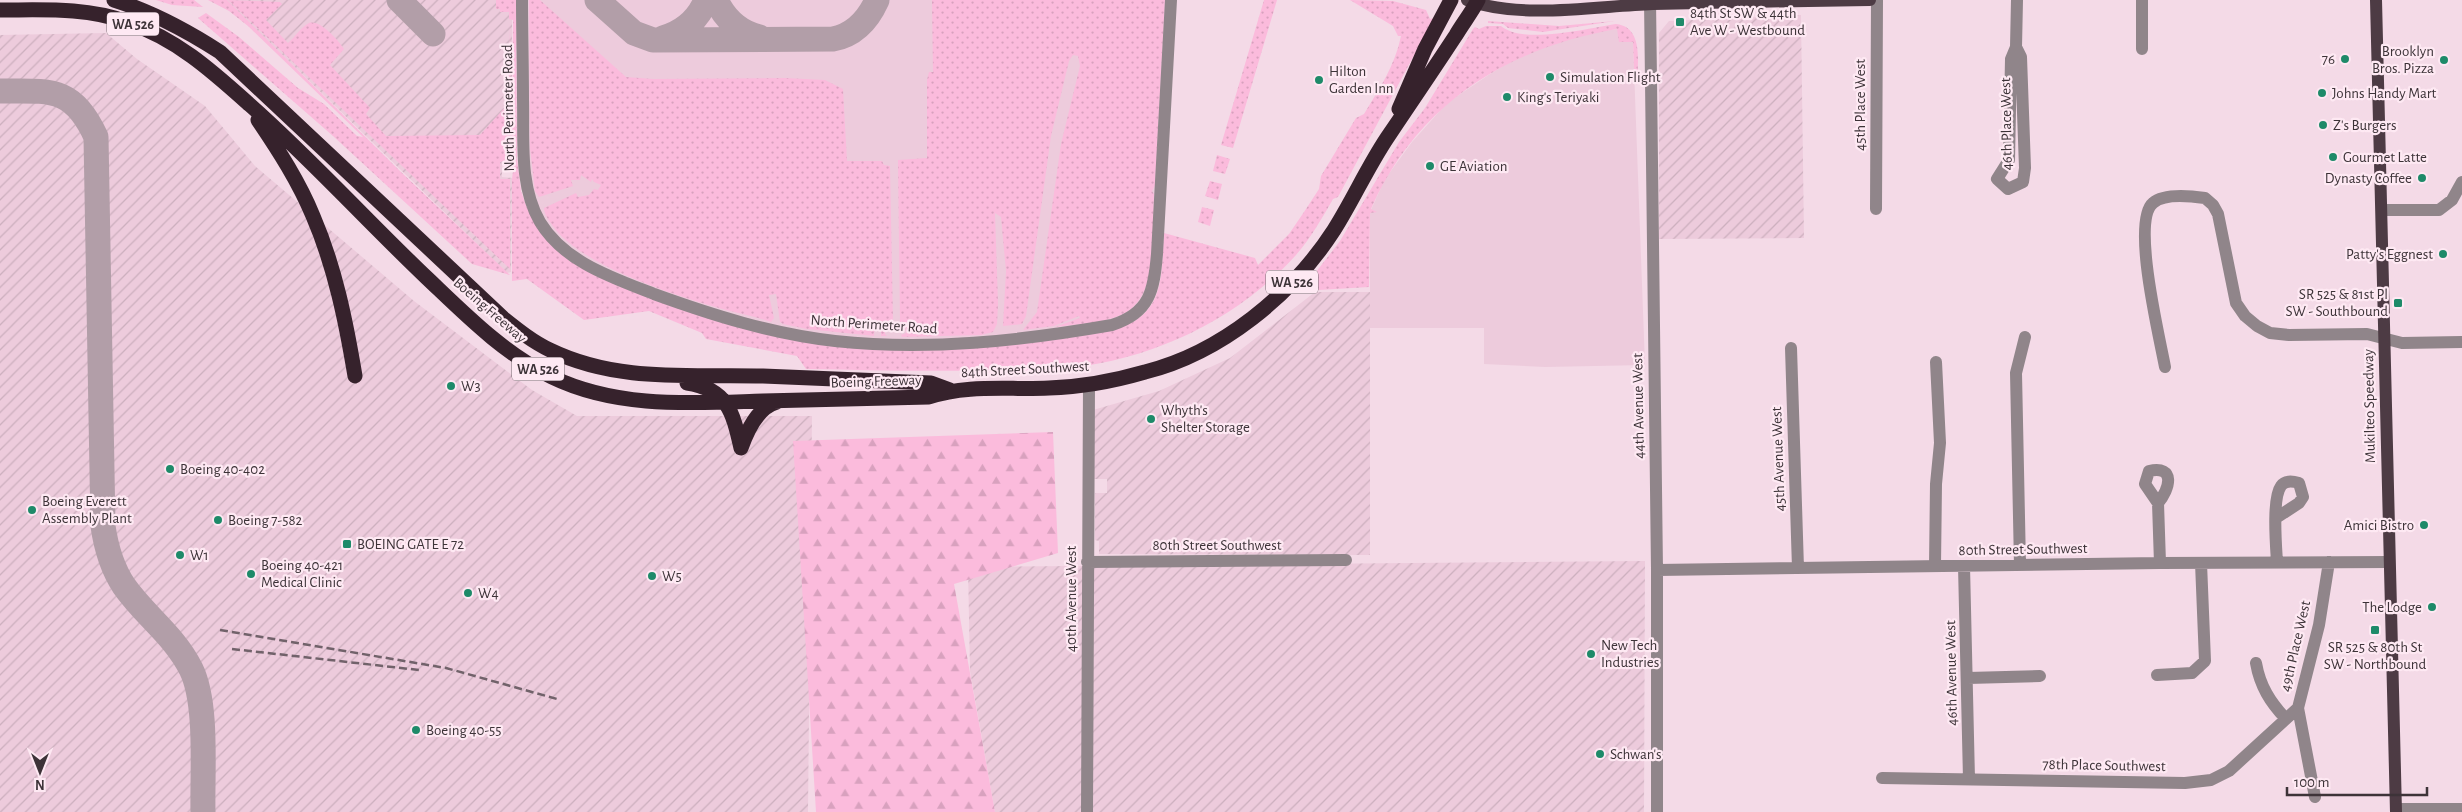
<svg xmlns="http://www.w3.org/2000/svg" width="2462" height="812" font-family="'Alegreya Sans',sans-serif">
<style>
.built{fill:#edcbdc}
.industrial{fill:url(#industrial-furrows)}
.grass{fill:url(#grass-dots)}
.forest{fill:url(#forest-firs)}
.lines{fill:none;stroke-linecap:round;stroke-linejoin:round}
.taxiway{stroke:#b29ea8;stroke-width:25}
.minor{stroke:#90858a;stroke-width:12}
.major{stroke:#4d3b44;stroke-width:12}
.highway{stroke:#36222c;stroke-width:15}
.rail{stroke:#71626a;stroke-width:2.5;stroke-dasharray:8 4;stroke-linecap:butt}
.poi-dot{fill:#1e8a69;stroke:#fee9f3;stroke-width:2}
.labels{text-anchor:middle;stroke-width:4.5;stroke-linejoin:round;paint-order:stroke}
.shield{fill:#fee9f3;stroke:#776a70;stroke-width:1}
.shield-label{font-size:14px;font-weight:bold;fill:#3d3338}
.poi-label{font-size:15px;fill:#3d3338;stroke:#fee9f3;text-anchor:start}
.street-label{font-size:15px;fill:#3d3338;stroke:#fee9f3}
</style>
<defs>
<pattern id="industrial-furrows" width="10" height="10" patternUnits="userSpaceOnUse" patternTransform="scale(1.25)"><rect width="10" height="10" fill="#edcbdc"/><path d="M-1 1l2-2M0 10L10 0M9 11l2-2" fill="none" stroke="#ccafbe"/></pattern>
<pattern id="grass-dots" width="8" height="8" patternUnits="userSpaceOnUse" patternTransform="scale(1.25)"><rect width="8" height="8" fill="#fbbbdc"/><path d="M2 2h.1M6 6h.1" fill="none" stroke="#d8a1be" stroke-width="1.8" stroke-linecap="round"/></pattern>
<pattern id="forest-firs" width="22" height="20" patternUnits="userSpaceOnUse" patternTransform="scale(1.25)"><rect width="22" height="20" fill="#fbbbdc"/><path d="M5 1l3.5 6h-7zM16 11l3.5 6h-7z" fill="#d8a1be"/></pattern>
</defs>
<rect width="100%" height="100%" fill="#f4dae7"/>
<path class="built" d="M 527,0 L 1166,0 L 1152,290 L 1125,321 L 947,346 L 775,331 L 595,270 L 540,221 L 528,162 Z
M 1617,29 L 1633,42 L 1645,365 L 1545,367 L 1484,364 L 1484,328 L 1370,328 L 1370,212 L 1385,179 L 1412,142 L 1447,103 L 1490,74 L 1531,49 L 1576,35 Z"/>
<path class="industrial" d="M 216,0 L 512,0 L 512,162 L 502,163 L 502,177 L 512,178 L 511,272 L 507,273 L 267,40 Z
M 1801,15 L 1804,238 L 1659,239 L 1659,33 L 1669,21 Z
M 106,33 L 137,59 L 205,106 L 255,166 L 414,301 L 532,390 L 577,416 L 812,416 L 808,812 L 0,812 L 0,35 Z
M 1315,292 L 1370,292 L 1370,555 L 1099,554 L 1099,541 L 1095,540 L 1095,493 L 1107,493 L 1107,479 L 1093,479 L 1093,410 L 1159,391 L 1230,358 Z
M 1645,561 L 1644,812 L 995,812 L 970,671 L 968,567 Z"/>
<path class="grass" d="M 156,0 L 194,0 L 203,7 L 172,5 Z
M 208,0 L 227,0 L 401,172 L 510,275 L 472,264 L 333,136 L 198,18 L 206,13 L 239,37 L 298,88 L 324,104 L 357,136 L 363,137 L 248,26 L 229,11 Z
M 228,0 L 280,2 L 282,4 L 266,20 L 288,43 C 295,37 301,27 309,23 C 320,19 339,41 344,49 L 330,65 L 370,108 L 366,114 L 386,136 L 480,135 L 509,103 L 510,21 L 510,161 L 500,162 L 500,179 L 510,179 L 510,269 Z
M 496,0 L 516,0 L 517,158 L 521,191 L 526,205 L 538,228 L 636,292 L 874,349 L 1133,322 C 1166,303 1161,266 1164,233 L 1255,258 L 1258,265 L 1289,234 L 1304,212 L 1319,189 L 1321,176 L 1356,118 L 1364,114 C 1379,89 1395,66 1401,36 L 1398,36 L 1393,26 L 1350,0 L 1393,1 L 1426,10 L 1430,19 L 1434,18 L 1338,197 L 1333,199 C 1322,218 1311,238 1296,255 C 1238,319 1156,358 1071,368 C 1048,371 1014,370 987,370 C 927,372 866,370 806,369 L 797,356 L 706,339 L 702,333 L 649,311 L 584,320 L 527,279 L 512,281 L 512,179 L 514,163 L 512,163 L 513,20 L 509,19 L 509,12 L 500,12 L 500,9 L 496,9 Z
M 529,0 L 540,0 L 626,77 L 653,79 L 785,78 L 825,80 L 843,89 L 847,161 L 882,161 L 884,165 L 890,166 L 893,323 L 886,323 L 885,334 L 887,336 L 881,336 L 881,323 L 875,323 L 874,336 L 807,329 L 783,324 L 780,322 L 776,294 L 769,295 L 774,318 L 771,322 C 754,316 736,313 719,308 C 673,295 578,264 552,225 C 548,219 544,214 544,208 L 576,193 L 578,197 L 589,195 L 594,189 L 598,190 L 601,185 L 594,182 L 592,179 L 591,182 L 581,175 L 580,180 L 571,180 L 573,186 L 539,197 L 535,191 L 530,148 Z
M 932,0 L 1165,0 L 1155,185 L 1152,191 L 1154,194 C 1152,229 1160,297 1123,314 C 1102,324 1077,324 1055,327 L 1080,318 L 1079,316 L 1054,326 L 1023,330 L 1037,312 L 1061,144 L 1080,66 L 1078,56 L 1073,55 L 1069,61 L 1051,136 L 1026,316 L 1022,324 L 1003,326 L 1006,271 L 1001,217 L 995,213 L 998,304 L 997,324 L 993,332 L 981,335 L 902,337 L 901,335 L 906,333 L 905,322 L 900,322 L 898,160 L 927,158 L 927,80 L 929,72 L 933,72 Z
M 1264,0 L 1277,0 L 1233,148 L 1221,145 Z
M 1488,21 L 1559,26 L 1615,21 L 1543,32 L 1508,28 L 1503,24 L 1488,23 Z
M 1616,24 C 1645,27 1637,66 1637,87 L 1636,72 L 1634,69 L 1633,42 L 1619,42 L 1617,29 C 1507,48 1417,104 1371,209 L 1377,212 L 1370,213 L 1369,287 L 1319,290 L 1306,285 L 1340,241 L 1399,142 L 1425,108 L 1473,29 L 1475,27 L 1479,29 L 1486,26 L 1501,26 C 1523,45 1589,28 1616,24 Z
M 1217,155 L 1230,159 L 1225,174 L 1213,171 Z
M 1210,181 L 1222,184 L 1218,200 L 1205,196 Z
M 1202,207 L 1214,210 L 1210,226 L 1198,222 Z"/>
<path class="forest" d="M 1053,432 L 1058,553 L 954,584 L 995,812 L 816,812 L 793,441 Z"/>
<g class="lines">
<path class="taxiway" d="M 399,0 L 433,34
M 597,0 L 634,33 L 653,40 L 833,39 C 854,35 868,20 877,0
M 716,0 C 725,19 739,32 759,37
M 663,38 C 683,32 698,20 706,0
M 0,91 C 50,91 73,86 96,137 L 103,526 C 106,547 112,568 124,586 C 145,616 174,635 191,669 C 208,703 202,773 203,812"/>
<path class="minor" d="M 522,0 C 522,33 523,67 523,100 C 524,140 519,186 540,222 C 564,262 613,278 654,294 C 712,315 772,334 835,341 C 928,351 1020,341 1112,325 C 1150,313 1154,290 1157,254 L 1171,0
M 1650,0 L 1657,570 L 1657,812
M 2142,0 L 2142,49
M 2016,47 L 2011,59 L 2009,160 L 1997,179 L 2008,189 L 2023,182 L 2025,168 L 2021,57 L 2016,47 L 2017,0
M 1876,209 L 1877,0
M 2382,210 L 2439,210 L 2452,200 L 2462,182
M 1791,348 L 1798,568
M 2165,367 C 2160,339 2131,221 2153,203 C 2164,193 2191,196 2205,198 L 2213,205 L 2218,214 L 2236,303 L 2245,316 L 2257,326 L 2270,333 L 2289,335 L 2367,334 L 2402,343 L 2462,342
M 2158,503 C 2170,489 2176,465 2149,471 L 2145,484 L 2158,503 L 2160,563
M 2276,518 L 2299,503 L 2303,497 L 2299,483 C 2292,481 2285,480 2281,486 C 2272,498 2276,546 2277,562
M 1087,562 L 1346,560
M 2020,565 L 2016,373 L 2025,337
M 1935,566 L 1936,484 L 1940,443 L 1936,362
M 1964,566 L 1969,779
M 1657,570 L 2160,563 L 2389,562
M 2256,663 C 2260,686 2270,702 2286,719
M 2157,675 L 2192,673 L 2205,661 L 2201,563
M 1968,678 L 2040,676
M 1882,778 L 2185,783 L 2211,780 L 2229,771 L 2298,708
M 2315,797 L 2298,708 L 2319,625 L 2329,562
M 2396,809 L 2462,809
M 1087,812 L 1089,385"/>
<path class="major" d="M 1467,0 C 1522,20 1596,6 1653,4 C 1725,2 1798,1 1870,0
M 2376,0 L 2396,812"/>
<path class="highway" d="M 114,0 C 153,12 186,30 220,52 L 503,318 C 518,330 533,342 550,350 C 618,383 690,374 763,376 C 819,378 875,381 931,383 L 950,390
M 0,10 C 43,10 86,7 127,22 C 177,39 212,71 250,105 C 312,160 367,221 427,278 C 466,315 503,353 552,377 C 618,409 693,403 763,401 C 818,400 874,398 929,397 C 967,384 1009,390 1049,388 C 1082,387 1114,381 1145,372 C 1221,353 1292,295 1334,230 C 1353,200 1367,168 1387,138 C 1410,104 1433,70 1456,35 C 1463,23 1472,12 1478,0
M 1399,109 L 1425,49 L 1451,0
M 258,120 C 279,151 299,182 313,216 C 335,267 346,322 355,376
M 687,383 C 728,389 733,413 741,448
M 741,448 C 747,431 758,407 777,402"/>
<path class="rail" d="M 220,630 L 446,668 L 557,699
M 232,649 L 419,670"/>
</g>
<g class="poi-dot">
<rect x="1675" y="17" width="10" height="10" rx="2.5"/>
<circle cx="2345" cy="59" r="5"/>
<circle cx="2444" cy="60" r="5"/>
<circle cx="1550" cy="77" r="5"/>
<circle cx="1319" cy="80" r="5"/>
<circle cx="2322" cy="93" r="5"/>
<circle cx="1507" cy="97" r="5"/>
<circle cx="2323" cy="125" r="5"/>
<circle cx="2333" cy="157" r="5"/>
<circle cx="1430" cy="166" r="5"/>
<circle cx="2422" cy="178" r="5"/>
<circle cx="2443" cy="254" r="5"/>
<rect x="2393" y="298" width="10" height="10" rx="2.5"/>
<circle cx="451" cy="386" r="5"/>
<circle cx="1151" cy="419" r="5"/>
<circle cx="170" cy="469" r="5"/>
<circle cx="32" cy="510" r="5"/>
<circle cx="218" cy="520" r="5"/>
<circle cx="2424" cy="525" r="5"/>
<rect x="342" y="539" width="10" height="10" rx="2.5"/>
<circle cx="180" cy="555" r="5"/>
<circle cx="251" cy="574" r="5"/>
<circle cx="652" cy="576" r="5"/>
<circle cx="468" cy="593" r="5"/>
<circle cx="2432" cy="607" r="5"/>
<rect x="2370" y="625" width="10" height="10" rx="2.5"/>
<circle cx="1591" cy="654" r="5"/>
<circle cx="416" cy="730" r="5"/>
<circle cx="1600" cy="754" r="5"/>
</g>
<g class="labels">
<g class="shield">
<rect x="107" y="12.5" width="52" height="23" rx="4"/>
<rect x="1266" y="270.5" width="52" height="23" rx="4"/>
<rect x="512" y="357.5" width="52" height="23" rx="4"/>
</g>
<g class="shield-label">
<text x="133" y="29">WA 526</text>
<text x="1292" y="287">WA 526</text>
<text x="538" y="374">WA 526</text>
</g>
<g class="poi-label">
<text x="1690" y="18">84th St SW &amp; 44th<tspan x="1690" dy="17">Ave W - Westbound</tspan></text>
<text x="2434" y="56" text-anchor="end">Brooklyn<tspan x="2434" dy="17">Bros. Pizza</tspan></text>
<text x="2335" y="64" text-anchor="end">76</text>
<text x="1329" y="76">Hilton<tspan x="1329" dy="17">Garden Inn</tspan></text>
<text x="1560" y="82">Simulation Flight</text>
<text x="2332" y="98">Johns Handy Mart</text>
<text x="1517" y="102">King's Teriyaki</text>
<text x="2333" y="130">Z's Burgers</text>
<text x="2343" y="162">Gourmet Latte</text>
<text x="1440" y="171">GE Aviation</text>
<text x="2412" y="183" text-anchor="end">Dynasty Coffee</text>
<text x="2433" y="259" text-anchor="end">Patty's Eggnest</text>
<text x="2388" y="299" text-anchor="end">SR 525 &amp; 81st Pl<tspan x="2388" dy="17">SW - Southbound</tspan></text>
<text x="461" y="391">W3</text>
<text x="1161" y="415">Whyth's<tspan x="1161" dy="17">Shelter Storage</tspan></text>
<text x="180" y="474">Boeing 40-402</text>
<text x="42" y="506">Boeing Everett<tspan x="42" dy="17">Assembly Plant</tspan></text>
<text x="228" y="525">Boeing 7-582</text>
<text x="2414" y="530" text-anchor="end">Amici Bistro</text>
<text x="357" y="549">BOEING GATE E 72</text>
<text x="190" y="560">W1</text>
<text x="261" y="570">Boeing 40-421<tspan x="261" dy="17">Medical Clinic</tspan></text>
<text x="662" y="581">W5</text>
<text x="478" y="598">W4</text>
<text x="2422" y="612" text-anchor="end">The Lodge</text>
<text x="1601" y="650">New Tech<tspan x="1601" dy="17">Industries</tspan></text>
<text x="2375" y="652" text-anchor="middle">SR 525 &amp; 80th St<tspan x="2375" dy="17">SW - Northbound</tspan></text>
<text x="426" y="735">Boeing 40-55</text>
<text x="1610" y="759">Schwan's</text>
</g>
<g class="street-label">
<text transform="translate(1860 105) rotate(-90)" y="5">45th Place West</text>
<text transform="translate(508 108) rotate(-91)" y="5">North Perimeter Road</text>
<text transform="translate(2006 124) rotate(-91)" y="5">46th Place West</text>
<text transform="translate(490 310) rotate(41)" y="5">Boeing Freeway</text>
<text transform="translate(874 324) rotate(4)" y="5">North Perimeter Road</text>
<text transform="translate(1025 369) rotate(-3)" y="5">84th Street Southwest</text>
<text transform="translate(876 381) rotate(-2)" y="5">Boeing Freeway</text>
<text transform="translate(1638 406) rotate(-91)" y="5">44th Avenue West</text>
<text transform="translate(2369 406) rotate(-91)" y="5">Mukilteo Speedway</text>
<text transform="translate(1778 459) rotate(-92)" y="5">45th Avenue West</text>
<text x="1217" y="550">80th Street Southwest</text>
<text transform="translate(2023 549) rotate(-1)" y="5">80th Street Southwest</text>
<text transform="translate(1071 599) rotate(-90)" y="5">40th Avenue West</text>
<text transform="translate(2295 646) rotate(-77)" y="5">49th Place West</text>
<text transform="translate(1951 673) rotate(-91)" y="5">46th Avenue West</text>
<text transform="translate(2104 765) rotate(1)" y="5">78th Place Southwest</text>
</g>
</g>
<g transform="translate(40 772) rotate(180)" stroke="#fee9f3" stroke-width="4" paint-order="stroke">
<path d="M0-4L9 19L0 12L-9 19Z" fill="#3d3338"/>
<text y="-8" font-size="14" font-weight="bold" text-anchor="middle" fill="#3d3338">N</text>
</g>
<path d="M2287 787v8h140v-8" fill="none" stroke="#3d3338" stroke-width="2.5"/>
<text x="2294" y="787" font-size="15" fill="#3d3338" stroke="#fee9f3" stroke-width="4" paint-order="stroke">100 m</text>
</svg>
